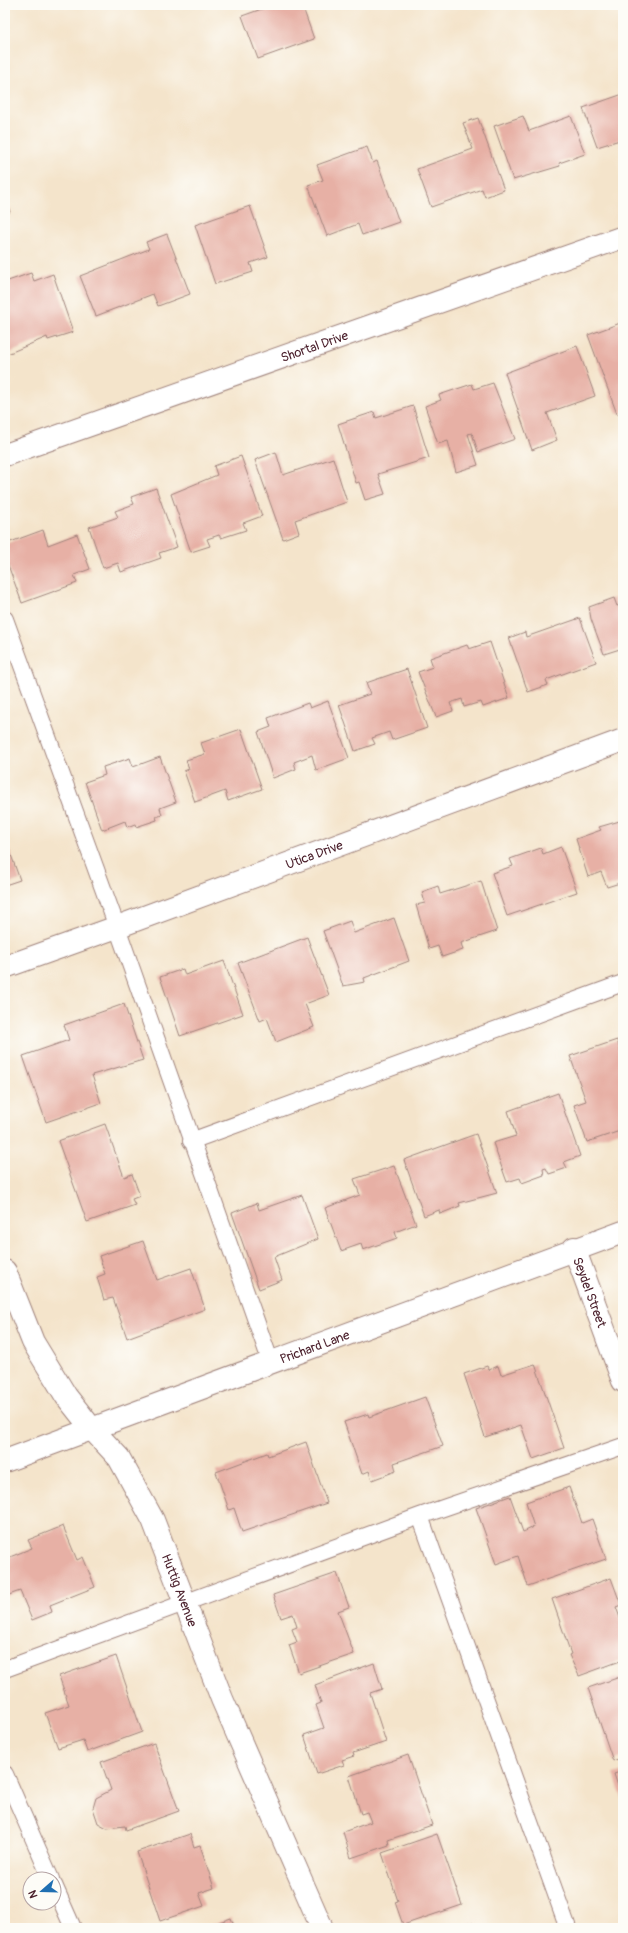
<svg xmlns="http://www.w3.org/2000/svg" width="628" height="1933" font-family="Pangolin,sans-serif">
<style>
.building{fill:#e7b0a5}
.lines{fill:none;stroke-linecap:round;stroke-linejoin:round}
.lane-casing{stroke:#9f827b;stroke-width:18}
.street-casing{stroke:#9f827b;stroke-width:24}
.lane{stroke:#fff;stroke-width:16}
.street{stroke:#fff;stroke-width:22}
.labels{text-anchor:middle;stroke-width:3;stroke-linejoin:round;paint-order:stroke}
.street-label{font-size:13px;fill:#4a1f2b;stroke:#fdfcf7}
</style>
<rect width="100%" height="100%" fill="#fdfcf7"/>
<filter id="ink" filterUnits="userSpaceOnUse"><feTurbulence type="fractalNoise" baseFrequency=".025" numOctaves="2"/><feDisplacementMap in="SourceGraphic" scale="8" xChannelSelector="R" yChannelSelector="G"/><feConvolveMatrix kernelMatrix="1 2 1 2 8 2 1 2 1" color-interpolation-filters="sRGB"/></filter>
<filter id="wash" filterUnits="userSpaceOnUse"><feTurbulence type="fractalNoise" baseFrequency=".012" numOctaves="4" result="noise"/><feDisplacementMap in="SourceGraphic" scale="16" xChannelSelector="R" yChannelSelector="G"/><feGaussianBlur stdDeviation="0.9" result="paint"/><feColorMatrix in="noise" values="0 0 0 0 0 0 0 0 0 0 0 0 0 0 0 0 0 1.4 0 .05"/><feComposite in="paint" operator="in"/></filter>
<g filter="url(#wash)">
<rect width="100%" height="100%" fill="#f4e4cb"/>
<g id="blocks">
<path class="building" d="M 273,5 L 302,5 L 314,39 L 258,59 L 242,16 Z
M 623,94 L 623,139 L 597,147 L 583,108 Z
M 523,116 L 529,131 L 571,116 L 585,154 L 559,163 L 560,166 L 513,180 L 494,126 Z
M 478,118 L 504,190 L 485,197 L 482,189 L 431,207 L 417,169 L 473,149 L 463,123 Z
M 367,147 L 373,163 L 377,161 L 399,222 L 362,235 L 358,224 L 327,236 L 308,185 L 323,180 L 317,165 Z
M 5,197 L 10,212 L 5,213 Z
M 250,206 L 268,257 L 250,263 L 253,272 L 215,284 L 195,225 Z
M 167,234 L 190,294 L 158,306 L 153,294 L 96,316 L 80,276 L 149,249 L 146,242 Z
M 31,273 L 34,281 L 53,274 L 73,332 L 48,340 L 47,337 L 5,355 L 5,282 Z
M 623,322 L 623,412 L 617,414 L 588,335 Z
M 577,346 L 595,396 L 547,413 L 557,440 L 532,450 L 505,373 Z
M 493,383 L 515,439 L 478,452 L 472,433 L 468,434 L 478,465 L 456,472 L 448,441 L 438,444 L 425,406 L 441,400 L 439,395 L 472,384 L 474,389 Z
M 413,406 L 429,458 L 378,474 L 385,494 L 365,500 L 359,482 L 356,483 L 338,424 L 374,412 L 376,418 Z
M 276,452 L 283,475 L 333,458 L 347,502 L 295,520 L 299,533 L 283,539 L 255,460 Z
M 241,456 L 262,516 L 243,523 L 246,530 L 221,538 L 219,535 L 207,539 L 210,546 L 191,552 L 171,494 L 217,475 L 214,466 Z
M 156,488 L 177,547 L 159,553 L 161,558 L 121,572 L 118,563 L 103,568 L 89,527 L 118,517 L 115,511 L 134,504 L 131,497 Z
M 43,530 L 48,545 L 77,534 L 90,569 L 74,575 L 77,583 L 22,603 L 5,557 L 5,544 Z
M 614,598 L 617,606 L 623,604 L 623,648 L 604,654 L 591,619 L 589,607 Z
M 580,618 L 596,662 L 546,680 L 548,685 L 528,692 L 509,638 L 525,632 L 526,637 Z
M 490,642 L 509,698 L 483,707 L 481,702 L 464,707 L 462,699 L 450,703 L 453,711 L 436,717 L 418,672 L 433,667 L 430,658 L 467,645 L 469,649 Z
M 407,669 L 427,728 L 392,740 L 389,732 L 372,738 L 375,744 L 355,751 L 339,705 L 370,694 L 366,683 Z
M 328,701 L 349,758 L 316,770 L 312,755 L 294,762 L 296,769 L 273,778 L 258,732 L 271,727 L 268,718 L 308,703 L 310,708 Z
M 241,729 L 262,789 L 228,801 L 225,791 L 195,802 L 184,771 L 189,769 L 186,760 L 205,754 L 201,743 Z
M 160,757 L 176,802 L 160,808 L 162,815 L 156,817 L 157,820 L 136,827 L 135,824 L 127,827 L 125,821 L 102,830 L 85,782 L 105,775 L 103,767 L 130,758 L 133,767 Z
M 623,820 L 623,882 L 607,887 L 601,872 L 588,877 L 576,839 L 601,830 L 599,827 Z
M 5,838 L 20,880 L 5,885 Z
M 561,847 L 577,892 L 507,916 L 492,873 L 513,866 L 510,859 L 541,848 L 543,854 Z
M 481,881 L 497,931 L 461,943 L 463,950 L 442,957 L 438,946 L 429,949 L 416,905 L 425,903 L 422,892 L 438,886 L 440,894 Z
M 394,918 L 409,961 L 364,978 L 365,982 L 343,986 L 323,931 L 350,921 L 354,933 Z
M 307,937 L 329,995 L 305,1004 L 314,1027 L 276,1042 L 267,1018 L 260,1021 L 238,963 Z
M 224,961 L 243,1014 L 180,1036 L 160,977 L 183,969 L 185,975 Z
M 124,1004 L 143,1060 L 92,1075 L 101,1103 L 46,1122 L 23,1056 L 69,1040 L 64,1025 Z
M 617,1040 L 623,1059 L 623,1130 L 587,1142 L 574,1105 L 586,1101 L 570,1056 Z
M 558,1093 L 580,1156 L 564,1162 L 567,1168 L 549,1174 L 546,1168 L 543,1169 L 544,1175 L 522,1183 L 520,1178 L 507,1182 L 493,1143 L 516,1136 L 508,1111 Z
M 105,1124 L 124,1177 L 132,1174 L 140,1196 L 132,1199 L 135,1205 L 87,1222 L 58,1141 Z
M 476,1134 L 497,1193 L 459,1203 L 460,1206 L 440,1214 L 439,1210 L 424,1216 L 404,1160 Z
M 394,1166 L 416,1224 L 395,1232 L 397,1238 L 363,1250 L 361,1244 L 341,1251 L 325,1208 L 360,1195 L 354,1179 Z
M 302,1195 L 318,1239 L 274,1257 L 282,1280 L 259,1289 L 232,1213 L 257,1203 L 259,1210 Z
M 143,1241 L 157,1280 L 191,1268 L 205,1309 L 127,1338 L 113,1298 L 104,1300 L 97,1277 L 105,1274 L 99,1256 Z
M 535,1364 L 564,1448 L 533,1459 L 521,1425 L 485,1437 L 464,1374 L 487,1366 L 489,1370 L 498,1366 L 501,1375 Z
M 425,1397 L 443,1446 L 394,1463 L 396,1471 L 372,1480 L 369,1471 L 362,1474 L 344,1422 L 368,1414 L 369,1417 Z
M 306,1442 L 327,1503 L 242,1532 L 234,1508 L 229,1510 L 216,1472 L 267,1453 L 268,1456 Z
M 569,1487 L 582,1523 L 592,1519 L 606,1559 L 528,1586 L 518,1556 L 496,1564 L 476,1508 L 510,1496 L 523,1532 L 534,1527 L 526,1502 Z
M 63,1526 L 77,1560 L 83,1557 L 95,1587 L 50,1605 L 52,1612 L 32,1620 L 20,1591 L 6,1596 L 5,1559 L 32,1548 L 28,1540 Z
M 337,1573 L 349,1607 L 338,1611 L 354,1654 L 299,1673 L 289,1645 L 297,1642 L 292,1629 L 297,1627 L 293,1614 L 281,1618 L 273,1595 Z
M 611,1578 L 621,1605 L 616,1607 L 623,1626 L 623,1660 L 579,1676 L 569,1655 L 571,1654 L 552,1599 Z
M 116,1656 L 142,1732 L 87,1752 L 83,1740 L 58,1748 L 45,1713 L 69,1705 L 59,1676 Z
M 374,1663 L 382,1689 L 370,1693 L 386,1742 L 353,1753 L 354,1756 L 342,1760 L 344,1765 L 317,1774 L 304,1735 L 324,1728 L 316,1705 L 321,1703 L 315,1685 Z
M 623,1676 L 623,1757 L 613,1761 L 588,1688 Z
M 154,1743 L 179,1811 L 126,1830 L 125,1826 L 107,1828 L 98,1823 L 93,1808 L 96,1798 L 111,1790 L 101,1762 Z
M 408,1755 L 432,1825 L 388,1840 L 389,1845 L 351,1858 L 343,1832 L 371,1822 L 367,1812 L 361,1814 L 349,1776 Z
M 623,1771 L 623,1801 L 614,1774 Z
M 190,1834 L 194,1847 L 200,1845 L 214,1888 L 199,1893 L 204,1906 L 160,1921 L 137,1852 Z
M 437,1834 L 462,1905 L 403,1925 L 395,1902 L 398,1901 L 382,1853 Z
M 231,1918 L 235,1928 L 202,1928 Z
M 473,1923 L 474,1928 L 457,1928 Z"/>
</g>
</g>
<g filter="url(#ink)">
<use href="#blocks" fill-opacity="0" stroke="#9f827b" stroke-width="1"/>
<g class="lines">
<g class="lane-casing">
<path id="lane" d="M 5,619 L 117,927 L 271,1363
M 191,1141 L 623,983
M 420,1516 L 568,1928
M 5,1669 L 420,1516 L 623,1446
M 5,1774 L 51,1879
M 54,1885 L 73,1928"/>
</g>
<g class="street-casing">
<g id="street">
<path id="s1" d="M 5,455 L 623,237"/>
<path id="s2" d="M 5,967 L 117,927 L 623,740"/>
<path id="s3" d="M 574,1248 L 623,1381"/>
<path id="s4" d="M 5,1271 L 33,1342 L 66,1396 L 92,1429 L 119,1458 L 153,1520 L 222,1699 L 322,1928"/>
<path id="s5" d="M 5,1461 L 623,1232"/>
</g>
</g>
<use href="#lane" class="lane"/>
<use href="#street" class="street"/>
</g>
</g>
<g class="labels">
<g class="street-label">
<text dy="5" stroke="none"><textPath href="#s1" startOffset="328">Shortal Drive</textPath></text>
<text dy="5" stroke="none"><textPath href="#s2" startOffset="329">Utica Drive</textPath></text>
<text dy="5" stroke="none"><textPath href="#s3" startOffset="47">Seydel Street</textPath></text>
<text dy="5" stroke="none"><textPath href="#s5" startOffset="330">Prichard Lane</textPath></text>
<text dy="5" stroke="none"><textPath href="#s4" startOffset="367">Huttig Avenue</textPath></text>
</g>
</g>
<rect width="628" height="1933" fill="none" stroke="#fdfcf7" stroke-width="20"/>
<g transform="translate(42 1891) rotate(250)"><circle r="19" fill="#fdfcf7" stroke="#b5a4a5"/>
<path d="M0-3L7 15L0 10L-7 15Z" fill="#1f6fb2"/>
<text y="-6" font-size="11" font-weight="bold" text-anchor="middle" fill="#4a1f2b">N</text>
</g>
</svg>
